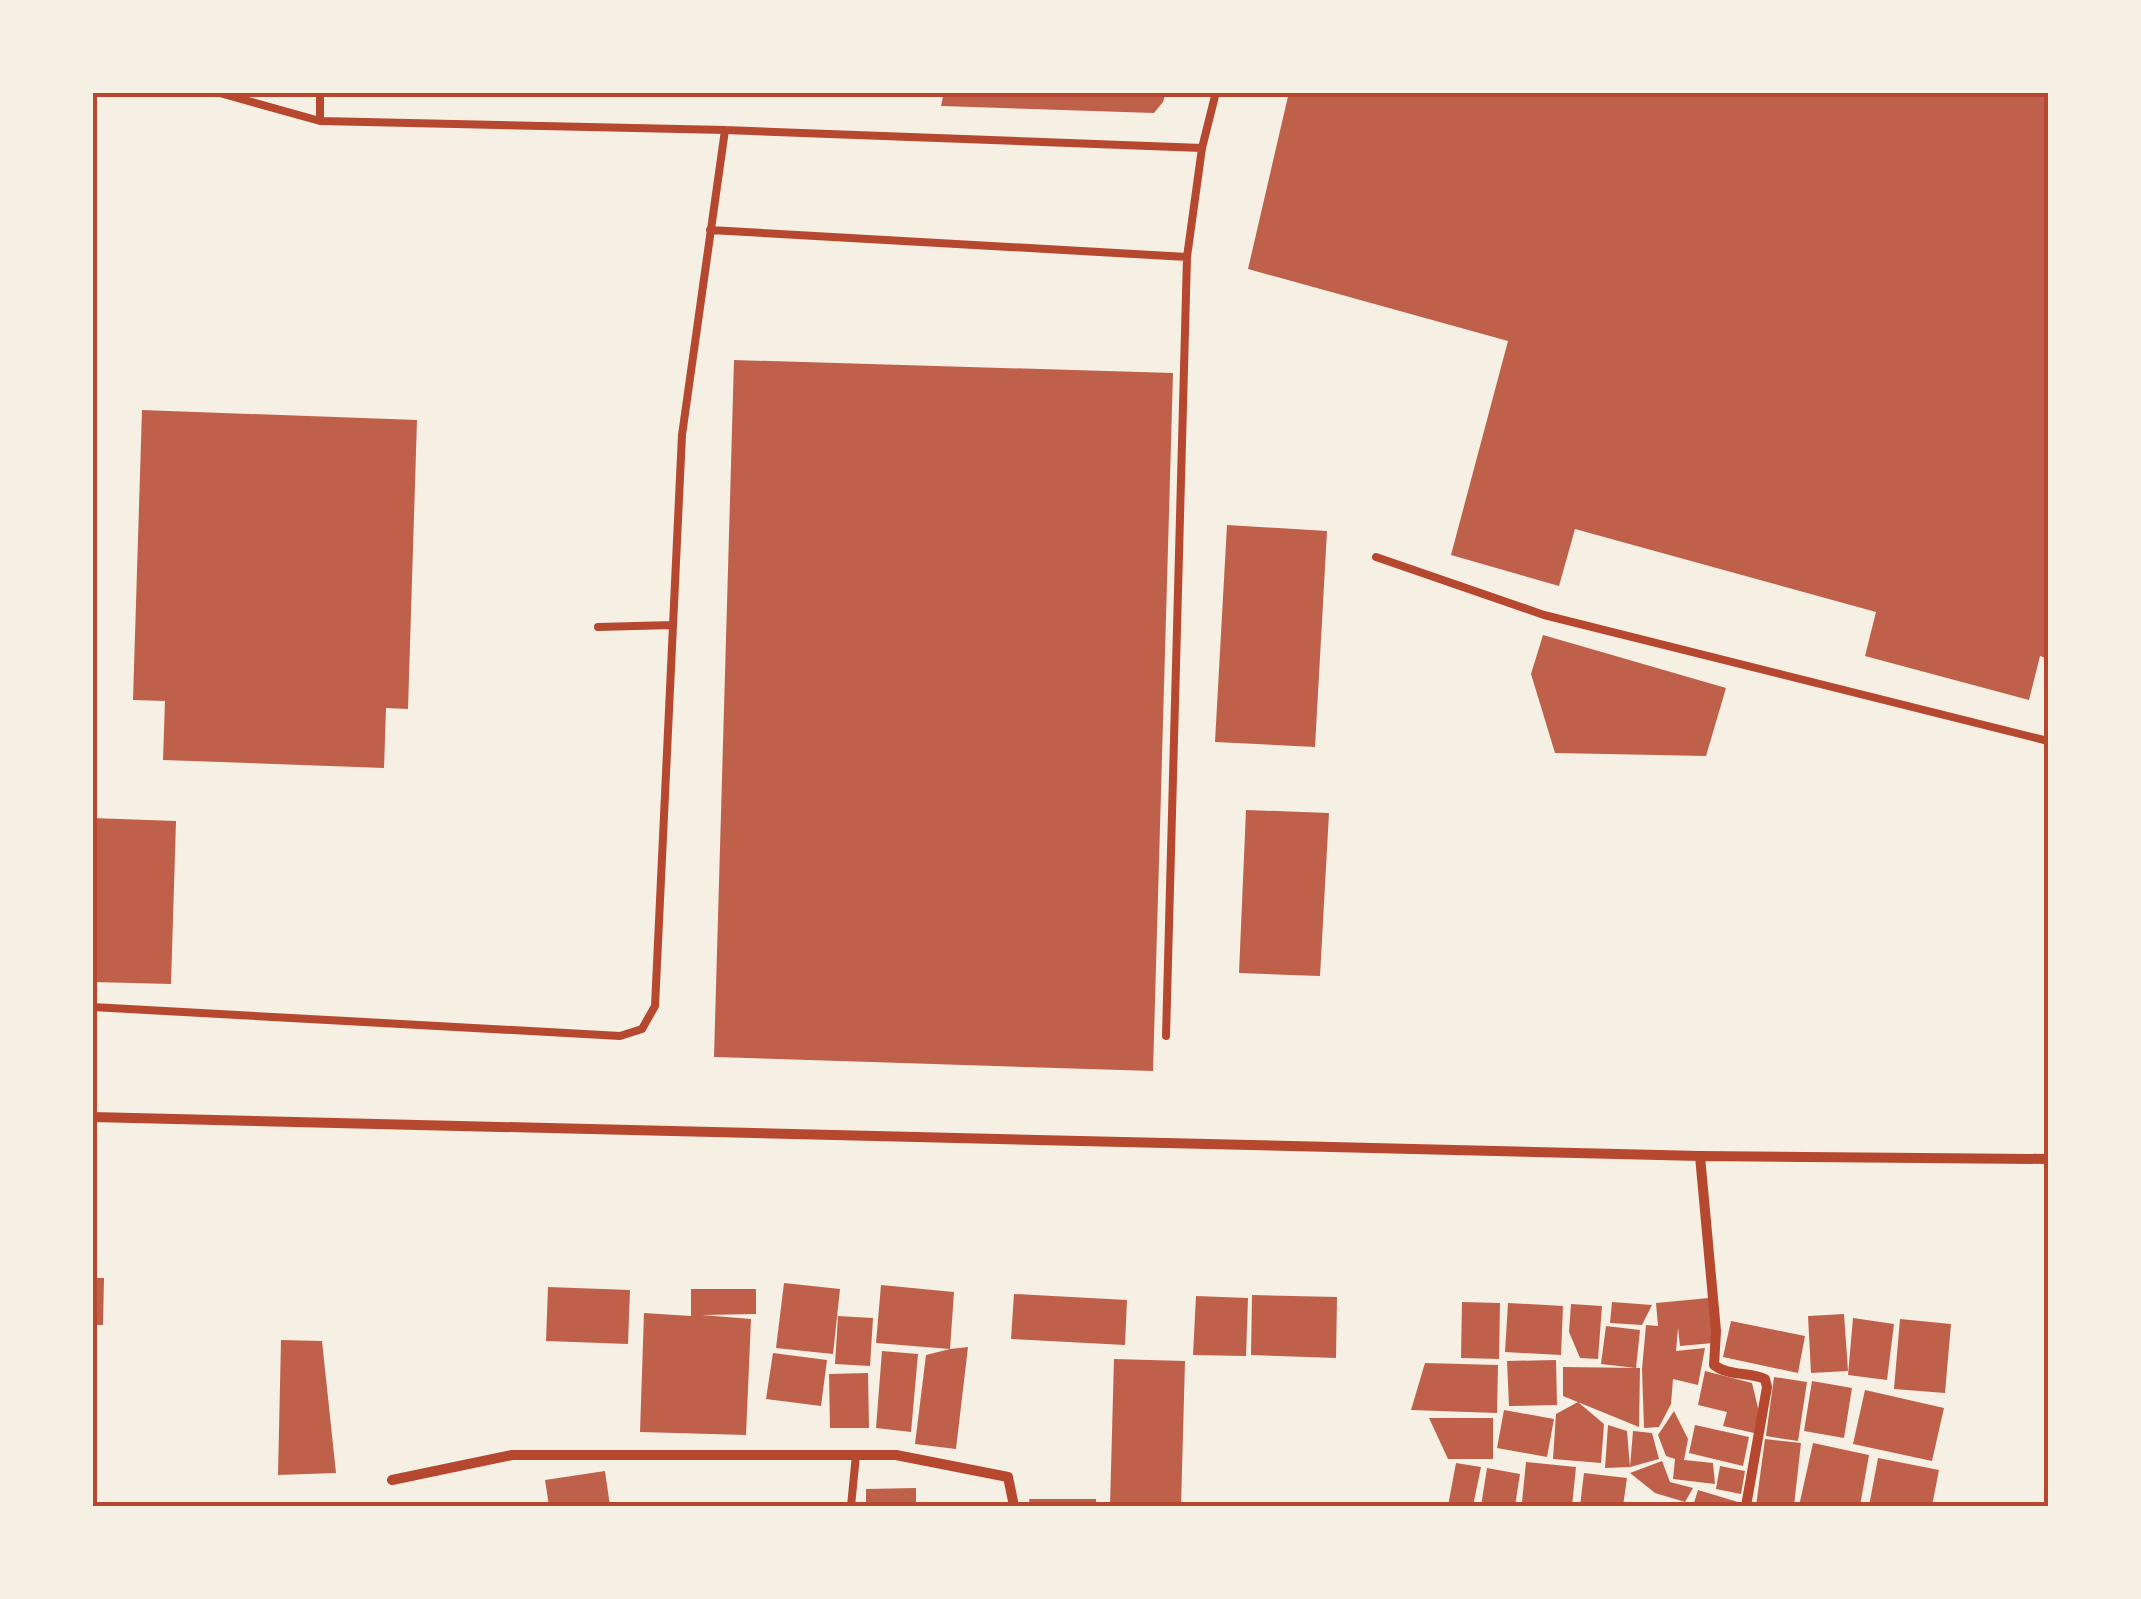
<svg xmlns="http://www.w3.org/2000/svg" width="2141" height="1599" font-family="'Work Sans',sans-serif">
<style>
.building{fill:#bf614a}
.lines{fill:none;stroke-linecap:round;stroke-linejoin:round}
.service{stroke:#b5482f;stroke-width:8}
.minor{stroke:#b5482f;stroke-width:10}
.neatline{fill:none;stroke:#b5482f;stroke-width:4}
</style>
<rect width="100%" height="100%" fill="#f6efe4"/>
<path class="building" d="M 944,92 L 1166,92 L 1163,102 L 1154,113 L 941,106 Z
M 1289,92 L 2048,92 L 2048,659 L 2040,656 L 2029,700 L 1865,656 L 1876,612 L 1575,529 L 1559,586 L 1451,555 L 1508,341 L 1248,269 Z
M 734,360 L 1173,373 L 1153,1071 L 714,1057 Z
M 142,410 L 417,420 L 408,709 L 386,708 L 384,768 L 163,760 L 165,701 L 133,700 Z
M 1227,525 L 1327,531 L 1315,747 L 1215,742 Z
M 1543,635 L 1726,688 L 1706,756 L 1555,753 L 1531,674 Z
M 1246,810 L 1329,813 L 1320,976 L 1239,973 Z
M 92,818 L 176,821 L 171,984 L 92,982 Z
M 92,1278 L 104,1278 L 103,1325 L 92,1325 Z
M 784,1283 L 840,1289 L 833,1354 L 776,1348 Z
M 881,1285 L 954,1292 L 950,1349 L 968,1347 L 956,1449 L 915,1444 L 926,1355 L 950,1349 L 876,1343 Z
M 548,1287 L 630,1290 L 628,1344 L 546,1341 Z
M 691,1289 L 756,1289 L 756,1314 L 702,1315 L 751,1319 L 746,1435 L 640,1432 L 644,1313 L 691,1316 Z
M 1014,1294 L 1127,1300 L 1125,1345 L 1011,1339 Z
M 1252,1295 L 1337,1297 L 1336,1358 L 1251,1355 Z
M 1196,1296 L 1248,1298 L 1246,1356 L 1193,1355 Z
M 1709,1298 L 1713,1343 L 1680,1346 L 1678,1328 L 1676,1351 L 1705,1348 L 1698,1385 L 1673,1379 L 1671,1404 L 1659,1427 L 1644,1428 L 1642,1369 L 1646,1325 L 1658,1326 L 1656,1303 Z
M 1462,1302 L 1500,1303 L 1499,1359 L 1461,1358 Z
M 1612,1302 L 1652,1305 L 1642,1325 L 1610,1323 Z
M 1508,1303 L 1563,1306 L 1561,1355 L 1505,1352 Z
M 1571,1304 L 1602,1306 L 1598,1359 L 1580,1358 L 1569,1332 Z
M 1844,1314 L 1848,1371 L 1811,1373 L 1808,1316 Z
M 838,1316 L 873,1318 L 870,1366 L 835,1364 Z
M 1853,1318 L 1894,1324 L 1887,1380 L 1848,1375 Z
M 1900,1319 L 1951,1324 L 1945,1393 L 1894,1389 Z
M 1731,1321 L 1805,1336 L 1798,1373 L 1723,1357 Z
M 1606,1326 L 1640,1330 L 1636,1368 L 1601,1364 Z
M 281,1340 L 322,1341 L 336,1473 L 278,1475 Z
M 882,1351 L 918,1354 L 911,1432 L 876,1428 Z
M 773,1353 L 827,1360 L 821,1406 L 766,1399 Z
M 1114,1359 L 1185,1361 L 1181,1506 L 1110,1506 Z
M 1556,1360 L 1557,1405 L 1509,1406 L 1507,1361 Z
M 1425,1363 L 1498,1365 L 1497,1413 L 1411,1410 Z
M 1563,1367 L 1640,1368 L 1639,1427 L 1563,1396 Z
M 1705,1371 L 1752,1383 L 1759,1412 L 1754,1433 L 1723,1426 L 1727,1412 L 1698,1405 Z
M 868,1373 L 869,1428 L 830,1428 L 829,1374 Z
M 1774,1377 L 1807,1382 L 1798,1441 L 1766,1436 Z
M 1812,1381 L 1852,1388 L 1844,1438 L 1804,1431 Z
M 1865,1390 L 1944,1408 L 1932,1461 L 1853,1444 Z
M 1578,1402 L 1604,1424 L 1601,1463 L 1553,1459 L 1556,1414 Z
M 1504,1410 L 1554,1419 L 1547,1457 L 1497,1448 Z
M 1674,1411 L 1688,1439 L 1684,1460 L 1713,1463 L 1715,1484 L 1673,1479 L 1675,1459 L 1666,1456 L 1658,1435 Z
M 1429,1418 L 1493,1418 L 1493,1459 L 1448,1459 Z
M 1608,1425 L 1627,1431 L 1630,1467 L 1605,1468 Z
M 1695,1425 L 1749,1437 L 1743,1466 L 1689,1453 Z
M 1633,1431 L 1652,1433 L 1659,1459 L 1630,1467 Z
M 1765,1439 L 1801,1443 L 1794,1506 L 1756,1506 Z
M 1813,1443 L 1869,1455 L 1860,1506 L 1799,1506 Z
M 1878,1458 L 1939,1470 L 1932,1506 L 1869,1506 Z
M 1662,1461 L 1670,1482 L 1693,1488 L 1685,1502 L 1655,1493 L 1630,1473 Z
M 1526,1462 L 1576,1467 L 1572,1506 L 1522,1502 Z
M 1456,1463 L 1481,1467 L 1473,1506 L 1448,1506 Z
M 1720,1466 L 1745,1471 L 1741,1494 L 1716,1489 Z
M 1487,1468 L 1520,1474 L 1515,1506 L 1481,1506 Z
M 605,1471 L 610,1506 L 549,1506 L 545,1480 Z
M 1584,1473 L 1627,1478 L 1623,1506 L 1580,1506 Z
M 916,1488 L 916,1506 L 866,1506 L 866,1489 Z
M 1698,1490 L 1738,1502 L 1737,1506 L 1693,1506 Z
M 1029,1499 L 1096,1499 L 1096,1506 L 1030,1506 Z"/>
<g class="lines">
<path class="service" d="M 216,92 L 320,121 L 725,130 L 1202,148
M 320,121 L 320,92
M 710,230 L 1187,257
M 1376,557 L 1544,615 L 2048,741
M 598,627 L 673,625
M 92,1007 L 620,1036 L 642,1029 L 655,1006 L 682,435 L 725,130
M 1166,1036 L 1187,257 L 1202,148 L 1216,92
M 851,1506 L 856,1455"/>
<path class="minor" d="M 92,1117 L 1700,1156 L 2048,1159
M 1700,1156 L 1716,1331 L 1714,1365 C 1728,1376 1748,1372 1765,1379 L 1767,1387 L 1746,1506
M 392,1480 L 512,1455 L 896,1455 L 1008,1477 L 1014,1506"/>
</g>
<rect width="2141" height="1599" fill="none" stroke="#f6efe4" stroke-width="190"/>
<rect x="95" y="95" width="1951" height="1409" class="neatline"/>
</svg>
